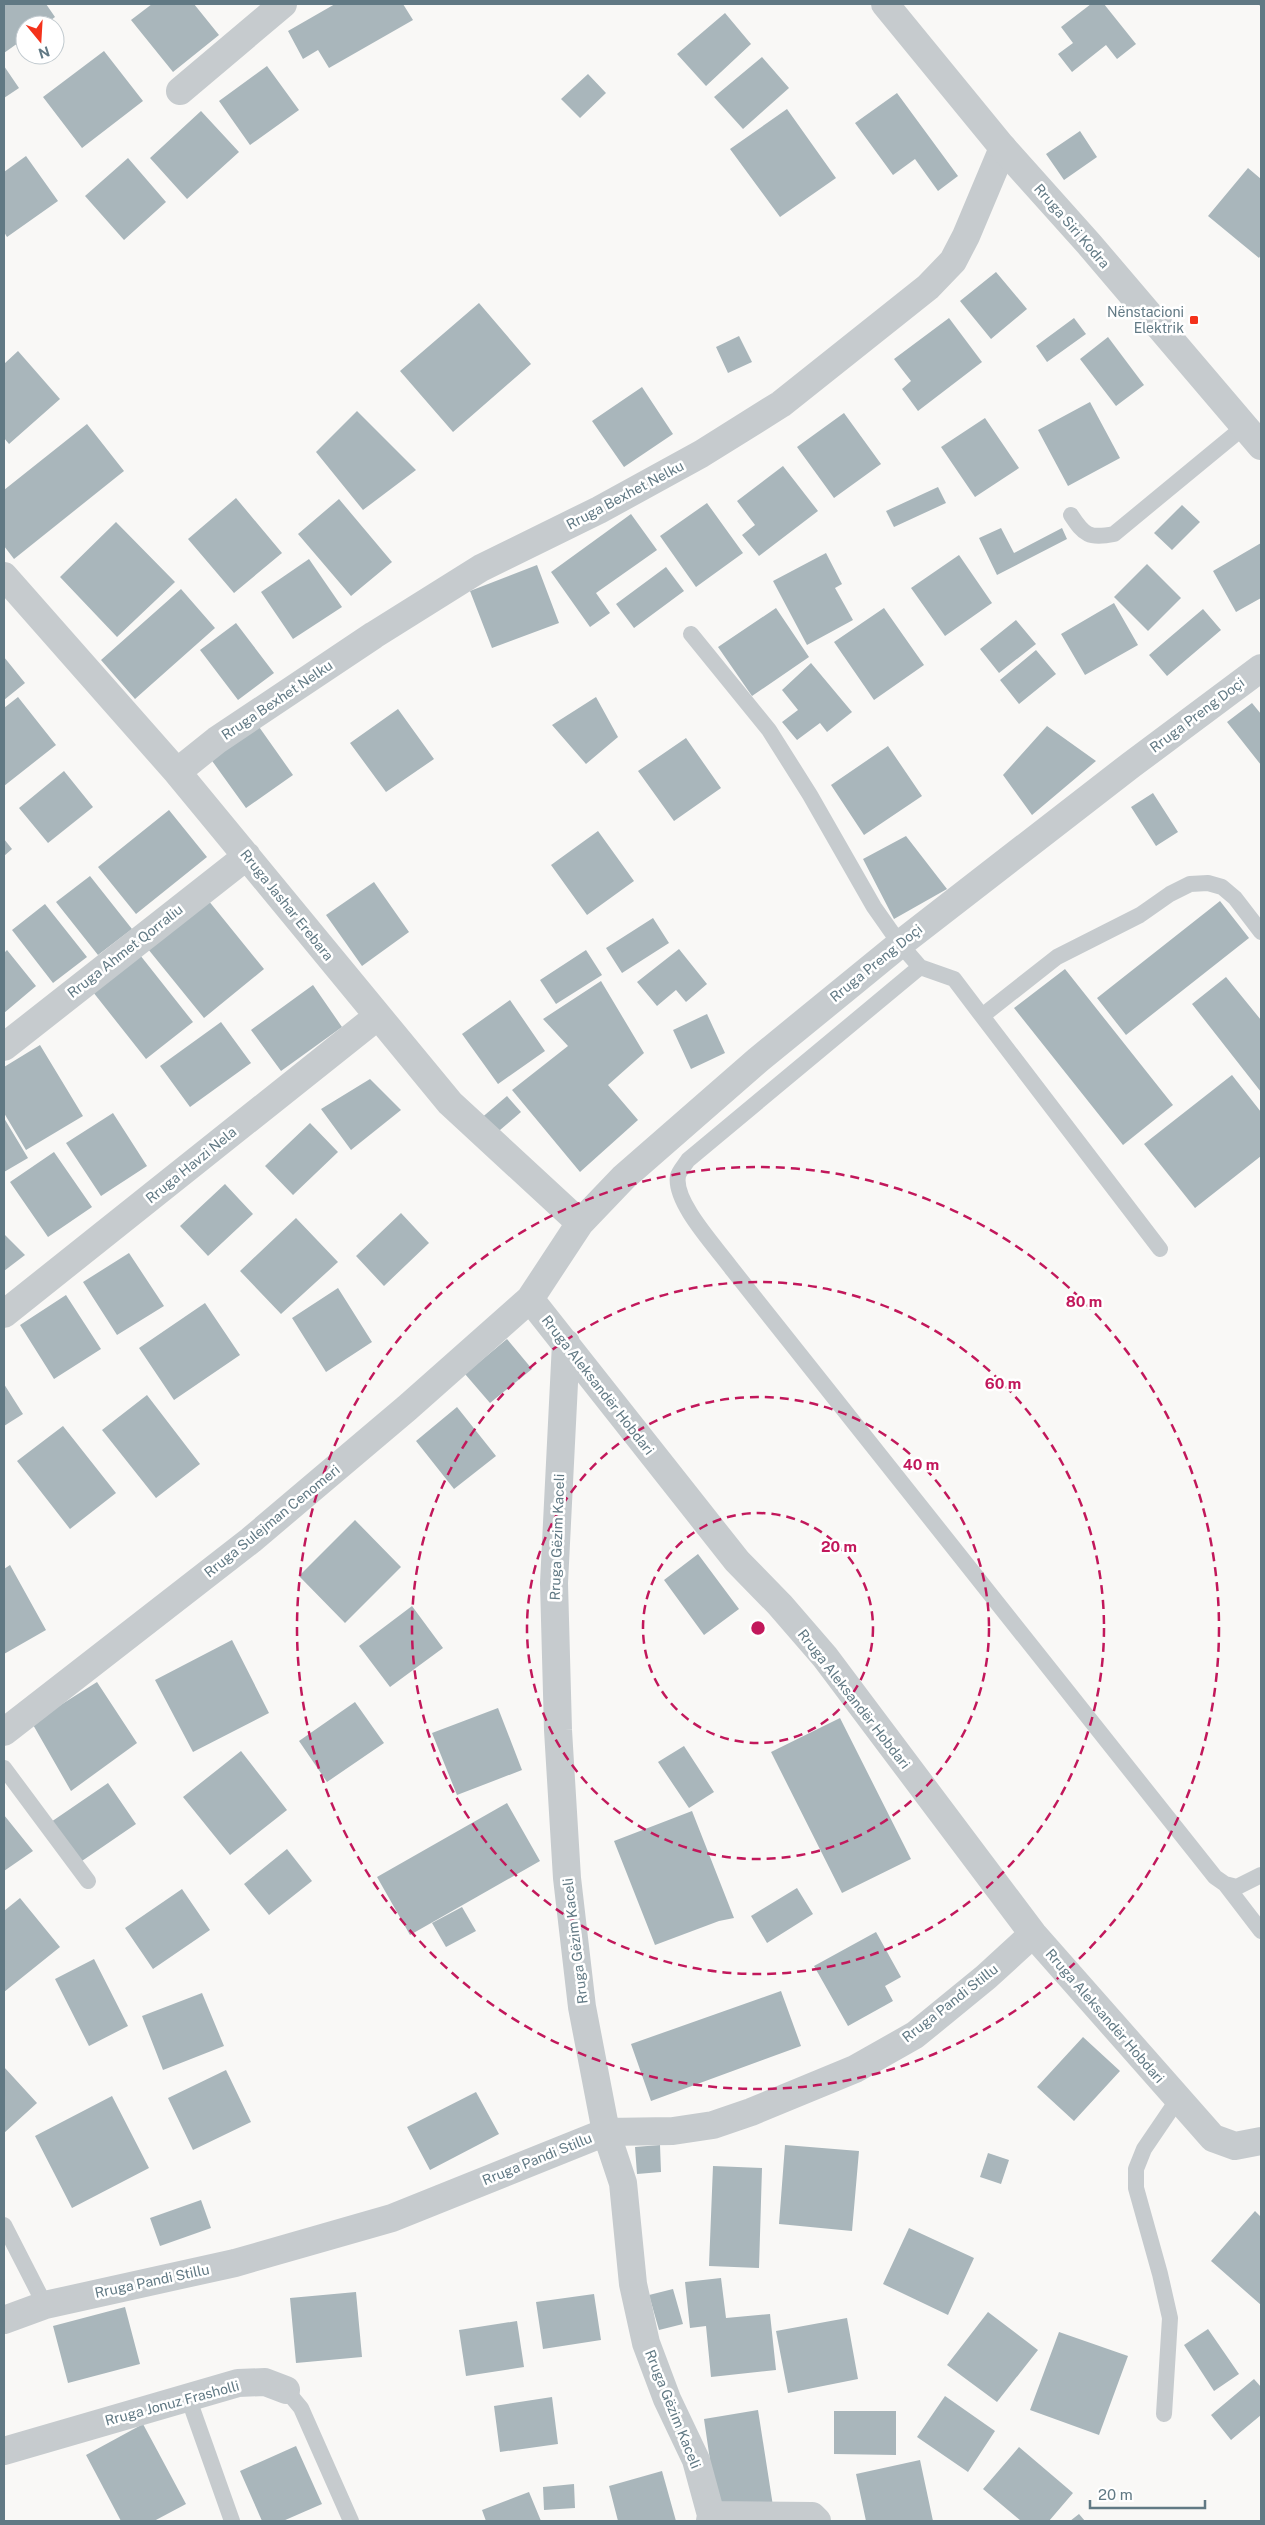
<svg xmlns="http://www.w3.org/2000/svg" width="1265" height="2525" font-family="'Public Sans',sans-serif">
<style>
.building{fill:#a9b6bb}
.lines{fill:none;stroke-linecap:round;stroke-linejoin:round}
.path{stroke:#c1c4c6;stroke-width:3;stroke-dasharray:2.5 2.5;stroke-linecap:butt}
.service{stroke:#c6cbce;stroke-width:16}
.minor{stroke:#c6cbce;stroke-width:28}
.tertiary{stroke:#c6cbce;stroke-width:28}
.ring{fill:none;stroke:#c2185b;stroke-width:2.5;stroke-dasharray:9 6}
.poi-dot{fill:#f4321b;stroke:#fff;stroke-width:2}
.labels{text-anchor:middle;stroke-width:5;stroke-linejoin:round;paint-order:stroke}
.street-label{font-size:14px;fill:#617984;stroke:#fff}
.poi-label{font-size:14px;fill:#617984;stroke:#fff;text-anchor:end}
.centre{fill:#c2185b;stroke:#fff;stroke-width:2.5}
.ring-label{font-size:15px;text-anchor:middle;font-weight:bold;fill:#c2185b;stroke:#fff;stroke-width:5;stroke-linejoin:round;paint-order:stroke}
</style>
<rect width="100%" height="100%" fill="#f9f8f6"/>
<path class="building" d="M 4,4 L 46,4 L 55,17 L 44,25 L 25,25 L 25,38 L 4,53 Z
M 152,4 L 194,4 L 219,35 L 173,72 L 131,20 Z
M 335,4 L 403,4 L 413,20 L 329,68 L 318,50 L 303,59 L 288,31 Z
M 1091,4 L 1104,4 L 1136,44 L 1117,59 L 1106,45 L 1072,72 L 1058,54 L 1073,43 L 1061,27 Z
M 725,13 L 751,44 L 706,86 L 677,54 Z
M 104,51 L 143,101 L 82,148 L 43,97 Z
M 762,57 L 789,88 L 743,129 L 714,97 Z
M 4,66 L 19,88 L 4,98 Z
M 267,66 L 299,110 L 250,145 L 219,101 Z
M 588,74 L 606,93 L 580,118 L 561,99 Z
M 897,93 L 958,176 L 938,191 L 915,159 L 893,175 L 855,123 Z
M 787,109 L 836,178 L 780,217 L 730,149 Z
M 201,111 L 239,152 L 187,199 L 150,158 Z
M 1080,131 L 1097,157 L 1064,180 L 1046,154 Z
M 26,156 L 58,201 L 7,237 L 4,232 L 4,172 Z
M 128,158 L 166,202 L 124,240 L 85,196 Z
M 1248,168 L 1261,179 L 1261,255 L 1259,258 L 1208,216 Z
M 996,272 L 1027,309 L 991,339 L 960,301 Z
M 479,303 L 531,364 L 453,432 L 400,371 Z
M 949,318 L 982,362 L 918,411 L 902,389 L 911,381 L 894,359 Z
M 1074,318 L 1086,334 L 1047,362 L 1036,346 Z
M 739,336 L 752,362 L 728,373 L 716,347 Z
M 1108,337 L 1144,385 L 1116,406 L 1080,359 Z
M 18,351 L 60,399 L 9,444 L 4,438 L 4,364 Z
M 642,387 L 673,434 L 624,467 L 592,421 Z
M 1090,402 L 1120,458 L 1068,486 L 1038,430 Z
M 357,411 L 416,470 L 363,510 L 316,452 Z
M 844,413 L 881,464 L 834,498 L 797,447 Z
M 985,418 L 1019,468 L 975,497 L 941,447 Z
M 87,424 L 124,471 L 14,559 L 4,546 L 4,490 Z
M 783,466 L 818,511 L 759,556 L 742,535 L 755,525 L 737,501 Z
M 938,487 L 946,503 L 894,527 L 886,511 Z
M 236,498 L 282,553 L 234,593 L 188,539 Z
M 339,499 L 392,562 L 351,596 L 298,534 Z
M 707,503 L 743,553 L 696,587 L 660,536 Z
M 1182,505 L 1200,522 L 1172,550 L 1154,533 Z
M 631,514 L 657,550 L 596,593 L 610,613 L 590,627 L 551,572 Z
M 116,522 L 175,582 L 117,637 L 60,577 Z
M 1001,528 L 1014,553 L 1062,528 L 1067,539 L 997,575 L 979,538 Z
M 1261,543 L 1261,598 L 1236,612 L 1213,571 Z
M 826,553 L 842,584 L 835,588 L 853,620 L 807,645 L 773,581 Z
M 959,555 L 992,603 L 945,636 L 911,588 Z
M 309,559 L 342,607 L 293,639 L 261,592 Z
M 1147,564 L 1181,598 L 1148,631 L 1114,597 Z
M 537,565 L 559,623 L 492,648 L 470,591 Z
M 666,567 L 684,591 L 634,628 L 616,604 Z
M 181,589 L 215,628 L 135,699 L 101,660 Z
M 1114,603 L 1138,645 L 1085,675 L 1061,634 Z
M 776,608 L 809,657 L 752,696 L 718,647 Z
M 884,608 L 924,665 L 874,700 L 834,642 Z
M 1203,609 L 1221,630 L 1167,676 L 1149,655 Z
M 1016,620 L 1036,644 L 999,673 L 980,649 Z
M 236,623 L 274,673 L 238,700 L 200,650 Z
M 1036,650 L 1056,674 L 1019,704 L 1000,680 Z
M 4,657 L 25,683 L 4,700 Z
M 811,663 L 852,712 L 827,732 L 820,723 L 797,740 L 782,722 L 798,710 L 782,690 Z
M 18,697 L 56,745 L 4,786 L 4,708 Z
M 596,697 L 618,737 L 586,764 L 552,725 Z
M 1252,703 L 1261,714 L 1261,765 L 1227,722 Z
M 398,709 L 434,759 L 386,792 L 350,743 Z
M 257,724 L 293,775 L 246,808 L 210,758 Z
M 1047,726 L 1096,761 L 1032,815 L 1003,775 Z
M 686,738 L 721,788 L 674,821 L 638,771 Z
M 888,746 L 922,796 L 864,835 L 831,785 Z
M 64,771 L 93,807 L 48,843 L 19,808 Z
M 1153,793 L 1178,832 L 1156,846 L 1131,807 Z
M 169,810 L 207,857 L 136,914 L 98,867 Z
M 598,831 L 634,881 L 587,915 L 551,865 Z
M 906,836 L 947,889 L 894,919 L 863,859 Z
M 4,839 L 12,849 L 4,856 Z
M 90,876 L 132,929 L 98,955 L 56,902 Z
M 374,882 L 409,932 L 362,966 L 326,915 Z
M 208,900 L 264,969 L 204,1018 L 148,949 Z
M 1220,901 L 1249,938 L 1126,1035 L 1097,998 Z
M 45,904 L 87,957 L 53,983 L 12,930 Z
M 653,918 L 669,943 L 622,973 L 606,948 Z
M 679,949 L 707,984 L 686,1002 L 676,990 L 657,1006 L 637,982 Z
M 7,950 L 36,986 L 4,1013 L 4,953 Z
M 586,950 L 602,975 L 556,1004 L 540,980 Z
M 140,955 L 193,1022 L 146,1059 L 93,992 Z
M 1065,969 L 1173,1105 L 1123,1145 L 1014,1008 Z
M 1226,977 L 1261,1020 L 1261,1092 L 1192,1004 Z
M 601,981 L 644,1053 L 608,1085 L 638,1120 L 580,1172 L 512,1090 L 568,1046 L 543,1019 Z
M 313,985 L 342,1027 L 281,1071 L 251,1030 Z
M 510,1000 L 545,1051 L 498,1084 L 462,1034 Z
M 707,1014 L 725,1053 L 691,1069 L 673,1030 Z
M 221,1022 L 251,1063 L 190,1107 L 160,1066 Z
M 40,1045 L 83,1116 L 26,1150 L 4,1113 L 4,1067 Z
M 1232,1075 L 1261,1112 L 1261,1156 L 1195,1208 L 1144,1144 Z
M 370,1079 L 401,1110 L 351,1150 L 321,1109 Z
M 507,1096 L 521,1112 L 493,1136 L 479,1120 Z
M 113,1113 L 147,1166 L 101,1196 L 66,1143 Z
M 4,1118 L 28,1158 L 4,1172 Z
M 310,1123 L 338,1152 L 293,1195 L 265,1166 Z
M 54,1152 L 92,1207 L 48,1237 L 10,1182 Z
M 225,1184 L 253,1214 L 208,1256 L 180,1226 Z
M 401,1213 L 429,1243 L 384,1286 L 356,1256 Z
M 296,1218 L 338,1262 L 281,1314 L 240,1271 Z
M 4,1234 L 25,1255 L 4,1271 Z
M 129,1253 L 164,1306 L 117,1335 L 83,1282 Z
M 338,1288 L 372,1342 L 326,1372 L 292,1318 Z
M 66,1295 L 101,1349 L 54,1379 L 20,1325 Z
M 205,1303 L 240,1355 L 174,1400 L 139,1348 Z
M 507,1339 L 532,1369 L 490,1403 L 465,1374 Z
M 4,1384 L 23,1414 L 4,1426 Z
M 147,1395 L 200,1464 L 156,1498 L 102,1430 Z
M 457,1407 L 496,1456 L 454,1489 L 416,1441 Z
M 63,1426 L 116,1493 L 70,1529 L 17,1461 Z
M 355,1520 L 401,1567 L 345,1623 L 299,1576 Z
M 698,1554 L 739,1609 L 704,1635 L 664,1580 Z
M 10,1565 L 46,1630 L 4,1654 L 4,1569 Z
M 412,1606 L 443,1648 L 390,1687 L 359,1646 Z
M 232,1640 L 269,1713 L 193,1752 L 155,1680 Z
M 97,1682 L 137,1743 L 71,1791 L 32,1723 Z
M 355,1702 L 384,1743 L 327,1782 L 299,1741 Z
M 498,1708 L 522,1770 L 457,1795 L 432,1733 Z
M 840,1718 L 911,1859 L 842,1893 L 771,1752 Z
M 684,1746 L 714,1792 L 689,1808 L 658,1762 Z
M 241,1751 L 287,1810 L 230,1855 L 183,1797 Z
M 108,1783 L 136,1824 L 79,1863 L 51,1822 Z
M 507,1803 L 540,1861 L 410,1935 L 377,1877 Z
M 692,1811 L 734,1918 L 719,1921 L 655,1945 L 614,1841 Z
M 4,1815 L 33,1851 L 4,1871 Z
M 287,1849 L 312,1881 L 269,1915 L 244,1884 Z
M 797,1888 L 813,1914 L 767,1943 L 751,1916 Z
M 182,1889 L 210,1930 L 153,1969 L 125,1928 Z
M 20,1898 L 60,1947 L 4,1992 L 4,1911 Z
M 462,1907 L 476,1931 L 446,1947 L 432,1923 Z
M 876,1932 L 901,1977 L 885,1986 L 893,2001 L 848,2026 L 814,1966 Z
M 94,1959 L 128,2026 L 89,2046 L 55,1979 Z
M 781,1991 L 801,2046 L 651,2101 L 631,2044 Z
M 202,1993 L 224,2046 L 163,2070 L 142,2016 Z
M 1083,2037 L 1120,2071 L 1074,2121 L 1037,2087 Z
M 4,2067 L 37,2103 L 4,2133 Z
M 226,2070 L 251,2122 L 193,2150 L 168,2098 Z
M 476,2092 L 499,2134 L 430,2170 L 407,2127 Z
M 112,2096 L 149,2168 L 72,2208 L 35,2136 Z
M 660,2145 L 661,2172 L 637,2174 L 635,2147 Z
M 785,2145 L 859,2151 L 852,2231 L 779,2224 Z
M 988,2153 L 1009,2160 L 1001,2184 L 980,2177 Z
M 713,2166 L 762,2168 L 759,2268 L 709,2266 Z
M 201,2200 L 211,2228 L 160,2246 L 150,2218 Z
M 1255,2211 L 1261,2217 L 1261,2305 L 1211,2261 Z
M 909,2228 L 974,2258 L 948,2315 L 883,2284 Z
M 721,2278 L 726,2318 L 770,2314 L 776,2370 L 711,2377 L 706,2326 L 690,2328 L 685,2282 Z
M 673,2289 L 683,2324 L 659,2330 L 649,2295 Z
M 356,2292 L 362,2357 L 296,2363 L 290,2298 Z
M 594,2294 L 601,2340 L 543,2349 L 536,2302 Z
M 125,2307 L 140,2364 L 68,2383 L 53,2326 Z
M 988,2312 L 1038,2350 L 997,2402 L 947,2365 Z
M 847,2318 L 858,2379 L 788,2393 L 776,2331 Z
M 517,2321 L 524,2367 L 466,2376 L 459,2330 Z
M 1208,2329 L 1239,2374 L 1214,2391 L 1184,2345 Z
M 1059,2332 L 1128,2356 L 1099,2435 L 1030,2410 Z
M 1254,2379 L 1261,2387 L 1261,2415 L 1231,2440 L 1211,2415 Z
M 945,2396 L 995,2431 L 968,2472 L 917,2437 Z
M 552,2397 L 558,2444 L 500,2452 L 494,2406 Z
M 758,2410 L 773,2506 L 718,2515 L 704,2419 Z
M 834,2411 L 896,2411 L 896,2455 L 834,2454 Z
M 143,2424 L 186,2504 L 154,2521 L 121,2521 L 86,2455 Z
M 296,2446 L 322,2504 L 283,2521 L 262,2521 L 240,2471 Z
M 1019,2447 L 1073,2493 L 1049,2521 L 1021,2521 L 983,2489 Z
M 920,2460 L 933,2521 L 866,2521 L 856,2474 Z
M 662,2471 L 676,2521 L 618,2521 L 609,2486 Z
M 574,2484 L 575,2508 L 544,2510 L 543,2487 Z
M 529,2492 L 541,2521 L 486,2521 L 482,2510 Z
M 1079,2514 L 1085,2521 L 1070,2521 Z"/>
<g class="lines">
<path class="path" d="M 1260,4 L 1261,5"/>
<path class="service" d="M 1071,515 C 1084,535 1089,539 1114,534 L 1245,426
M 691,634 L 769,730 L 810,795 L 874,907 L 900,944 L 920,967 L 954,979 L 982,1016 L 1057,957 L 1140,915 L 1170,894 L 1190,884 L 1208,883 L 1222,887 L 1235,898 L 1261,932
M 920,967 L 688,1160 C 685,1165 679,1171 678,1176 C 673,1202 717,1248 732,1269 L 1215,1877 L 1225,1884 L 1237,1887 L 1261,1875
M 982,1016 L 1160,1249
M 4,1768 L 88,1881
M 1225,1884 L 1261,1931
M 4,2225 L 45,2305
M 286,2390 L 301,2408 L 351,2521
M 188,2397 L 232,2521
M 1164,2414 L 1170,2318 L 1160,2274 L 1136,2188 L 1136,2169 L 1144,2149 L 1178,2099"/>
<path class="minor" d="M 180,91 L 283,4
M 4,576 L 177,772 L 450,1103 L 580,1223
M 177,772 L 217,740 L 374,635 L 481,568 L 599,510 L 701,454 L 781,404 L 928,287 L 953,261 L 966,236 L 1003,148
M 4,1047 L 247,856
M 530,1299 L 737,1561 L 780,1605 L 825,1657 L 1033,1934 L 1213,2138 L 1235,2146 L 1261,2141
M 4,1314 L 378,1016
M 566,1343 L 554,1583 L 558,1730 L 567,1878 L 582,2007 L 606,2132 L 623,2183 L 633,2284 L 646,2343 L 667,2399 L 696,2460 L 711,2515 L 710,2521
M 4,1732 L 251,1540 L 407,1408 L 530,1299 L 580,1223 L 624,1177 L 758,1060 L 900,944 L 1131,765 L 1261,668
M 4,2320 L 45,2305 L 235,2263 L 392,2218 L 606,2132 L 673,2131 L 713,2125 L 751,2112 L 855,2069 L 915,2035 L 986,1977 L 1033,1934
M 4,2451 L 238,2383 L 265,2382 L 286,2390
M 711,2515 L 812,2516 L 817,2521"/>
<path class="tertiary" d="M 885,4 L 1003,148 L 1089,244 L 1261,446"/>
</g>
<g class="ring">
<circle cx="758" cy="1628" r="115"/>
<circle cx="758" cy="1628" r="231"/>
<circle cx="758" cy="1628" r="346"/>
<circle cx="758" cy="1628" r="461"/>
</g>
<rect class="poi-dot" x="1189" y="315" width="10" height="10" rx="2.5"/>
<g class="labels">
<g class="street-label">
<text transform="translate(1072 226) rotate(49)" y="5">Rruga Siri Kodra</text>
<text transform="translate(625 495) rotate(-28)" y="5">Rruga Bexhet Nelku</text>
<text transform="translate(277 700) rotate(-34)" y="5">Rruga Bexhet Nelku</text>
<text transform="translate(1197 715) rotate(-37)" y="5">Rruga Preng Doçi</text>
<text transform="translate(287 905) rotate(51)" y="5">Rruga Jashar Erebara</text>
<text transform="translate(125 951) rotate(-38)" y="5">Rruga Ahmet Qorraliu</text>
<text transform="translate(876 963) rotate(-39)" y="5">Rruga Preng Doçi</text>
<text transform="translate(191 1165) rotate(-39)" y="5">Rruga Havzi Nela</text>
<text transform="translate(598 1385) rotate(52)" y="5">Rruga Aleksandër Hobdari</text>
<text transform="translate(272 1521) rotate(-39)" y="5">Rruga Sulejman Cenomeri</text>
<text transform="translate(557 1537) rotate(-88)" y="5">Rruga Gëzim Kaceli</text>
<text transform="translate(854 1699) rotate(52)" y="5">Rruga Aleksandër Hobdari</text>
<text transform="translate(575 1941) rotate(-97)" y="5">Rruga Gëzim Kaceli</text>
<text transform="translate(950 2003) rotate(-38)" y="5">Rruga Pandi Stillu</text>
<text transform="translate(1105 2016) rotate(49)" y="5">Rruga Aleksandër Hobdari</text>
<text transform="translate(537 2159) rotate(-22)" y="5">Rruga Pandi Stillu</text>
<text transform="translate(152 2281) rotate(-12)" y="5">Rruga Pandi Stillu</text>
<text transform="translate(172 2403) rotate(-15)" y="5">Rruga Jonuz Frasholli</text>
<text transform="translate(673 2409) rotate(68)" y="5">Rruga Gëzim Kaceli</text>
</g>
<g class="poi-label">
<text x="1184" y="317">Nënstacioni<tspan x="1184" dy="16">Elektrik</tspan></text>
</g>
</g>
<circle cx="758" cy="1628" r="8" class="centre"/>
<g class="ring-label">
<text x="1084" y="1307">80 m</text>
<text x="1003" y="1389">60 m</text>
<text x="921" y="1470">40 m</text>
<text x="839" y="1552">20 m</text>
</g>
<rect width="1265" height="2525" fill="none" stroke="#617984" stroke-width="10"/>
<g transform="translate(40 40) rotate(162)"><circle r="24" fill="#ffffff" stroke="#c0c9ce"/>
<path d="M0-4L9 19L0 12L-9 19Z" fill="#f4321b"/>
<text y="-8" font-size="14" font-weight="bold" text-anchor="middle" fill="#617984">N</text>
</g>
<path d="M1090 2500v8h115v-8" fill="none" stroke="#617984" stroke-width="2.5"/>
<text x="1098" y="2500" font-size="15" fill="#617984" stroke="#ffffff" stroke-width="4" paint-order="stroke">20 m</text>
</svg>
